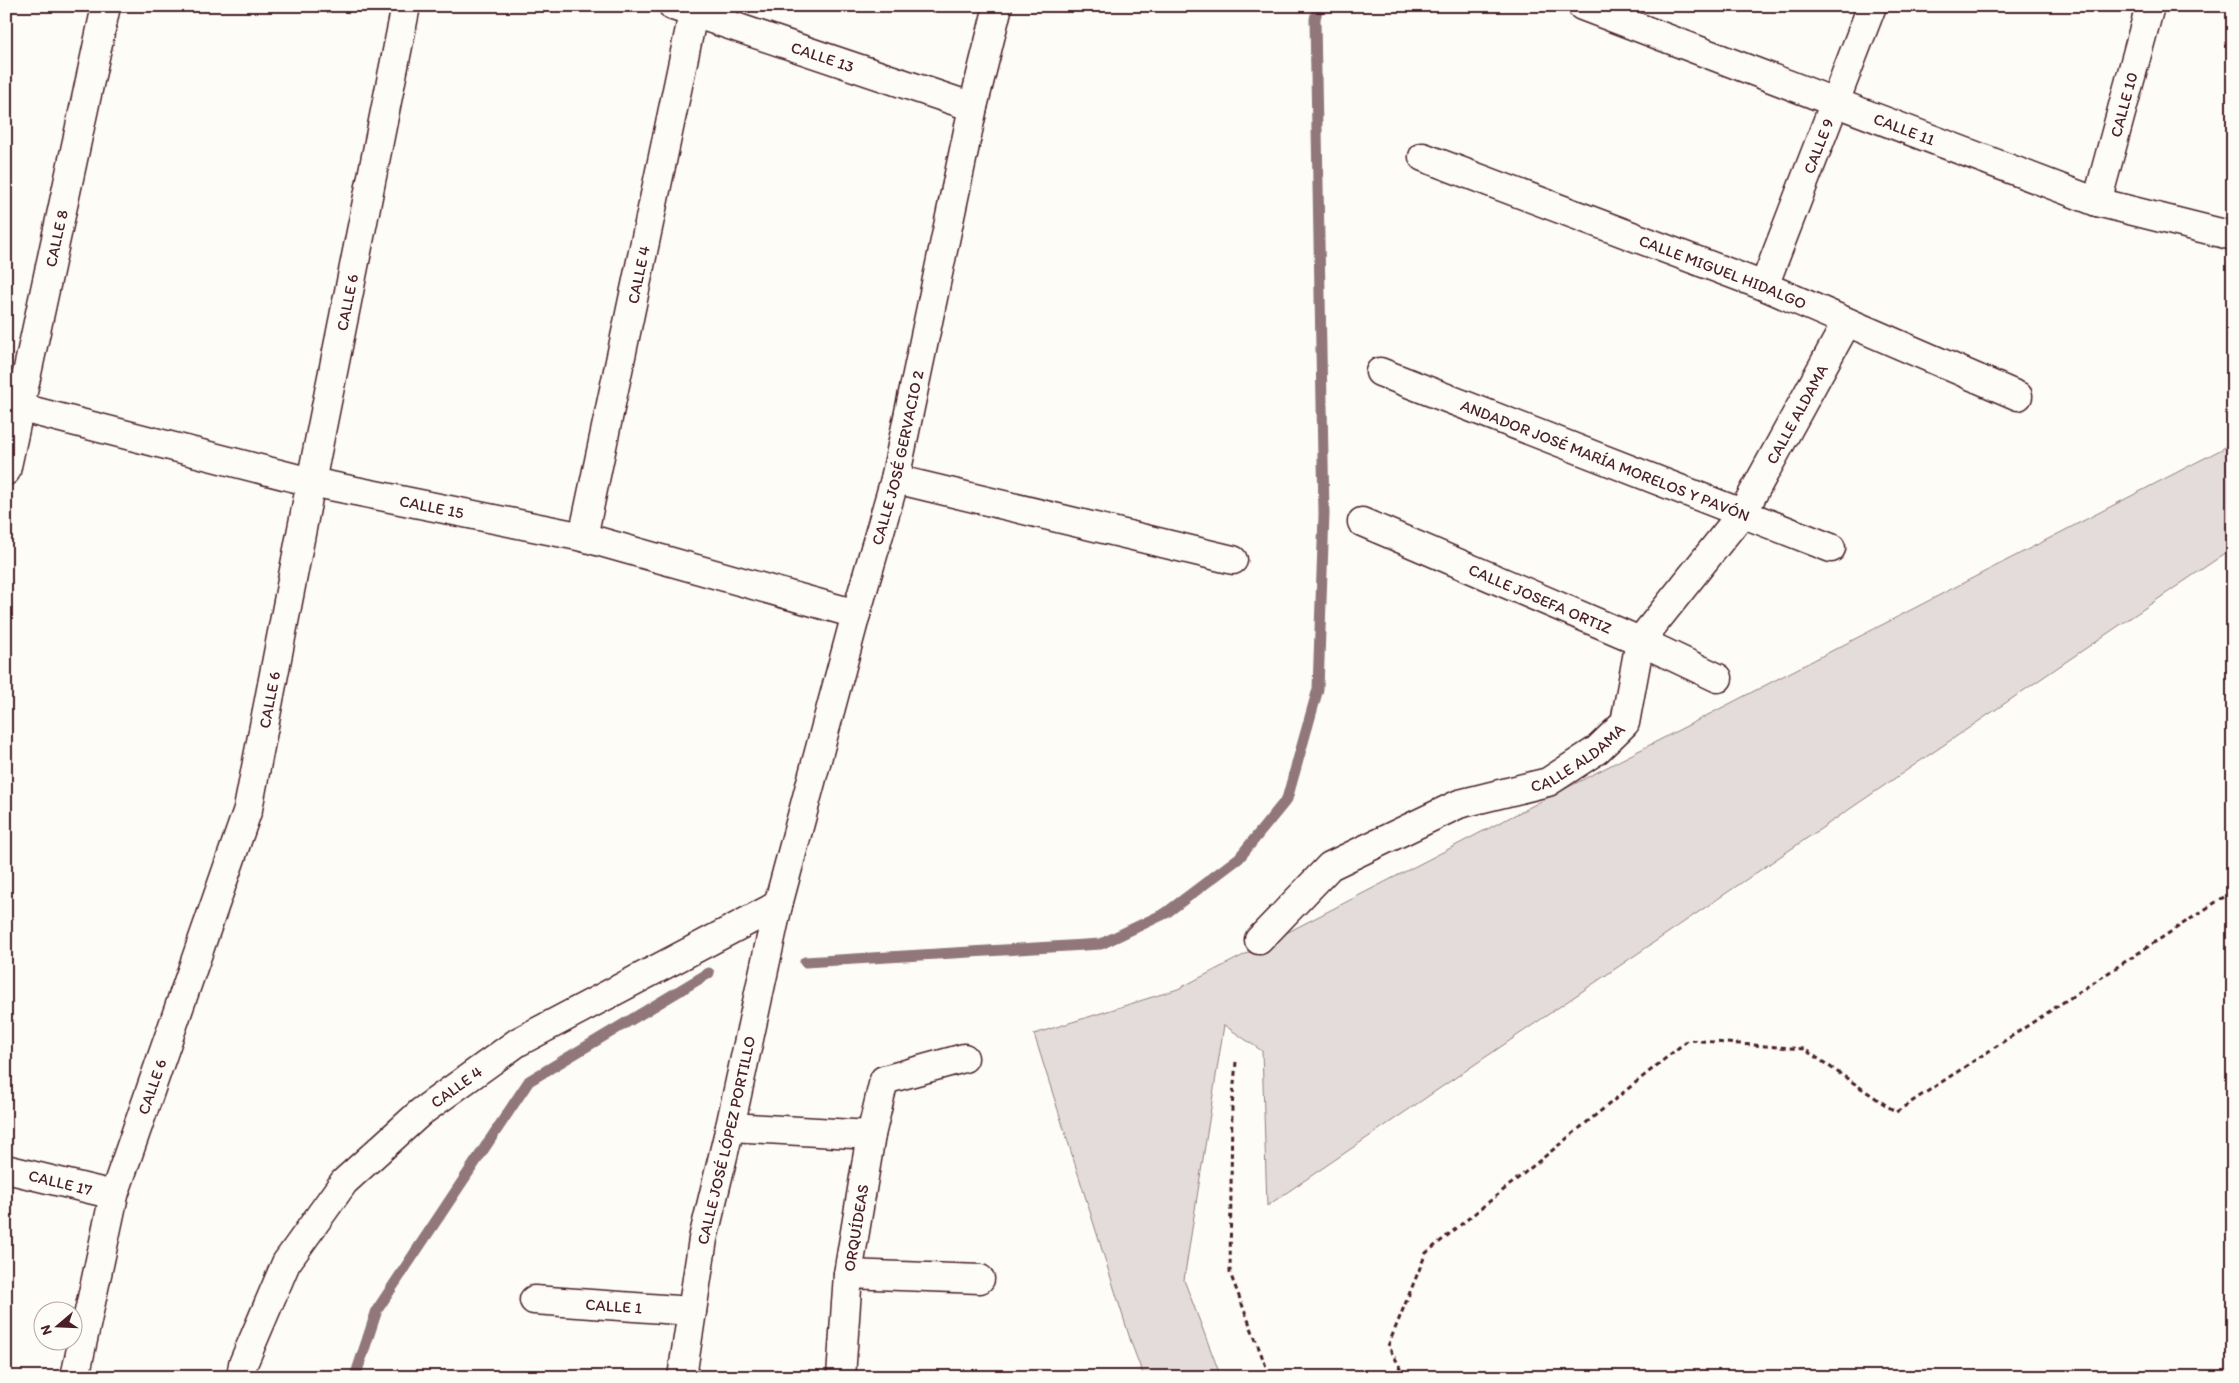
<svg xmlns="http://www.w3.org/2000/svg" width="2239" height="1383" font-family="Itim,sans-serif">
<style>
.green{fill:#e3dcda;stroke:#967e82}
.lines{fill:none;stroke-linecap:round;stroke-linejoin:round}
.stream{stroke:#91777b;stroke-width:11}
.minor-casing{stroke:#4a1f2b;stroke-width:31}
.path{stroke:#4a1f2b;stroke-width:3;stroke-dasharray:5 4;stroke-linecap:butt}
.minor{stroke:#fdfcf7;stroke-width:28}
.labels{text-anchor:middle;stroke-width:5;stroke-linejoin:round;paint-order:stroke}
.street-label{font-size:16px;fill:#4a1f2b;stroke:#fdfcf7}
</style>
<rect width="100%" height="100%" fill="#fdfcf7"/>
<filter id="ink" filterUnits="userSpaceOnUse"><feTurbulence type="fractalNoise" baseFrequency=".02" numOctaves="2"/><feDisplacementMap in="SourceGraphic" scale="10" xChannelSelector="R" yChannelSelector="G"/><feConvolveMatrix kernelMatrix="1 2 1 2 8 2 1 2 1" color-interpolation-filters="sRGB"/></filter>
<g filter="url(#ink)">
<path class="green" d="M 2233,430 L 2233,548 L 1267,1206 L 1262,1051 L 1224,1025 L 1184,1280 L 1221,1377 L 1144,1377 L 1132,1345 L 1034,1034 L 1178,989 L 2224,448 Z"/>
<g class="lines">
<path class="stream" d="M 805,962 L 1101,944 L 1166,913 L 1239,858 L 1287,799 L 1318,689 L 1324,514 L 1315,19 L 1318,6
M 355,1377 L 377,1310 L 529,1081 L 709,973"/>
<g class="minor-casing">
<g id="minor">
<path id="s1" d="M 673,6 L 973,107"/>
<path id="s2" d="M 1582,6 L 2097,202 L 2233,236"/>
<path id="s3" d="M 1423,157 L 1764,286 L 2018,396"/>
<path id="s4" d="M 2097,202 L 2150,6"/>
<path id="s5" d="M 1764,286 L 1872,6"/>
<path id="s6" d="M 1380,372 L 1831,548"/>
<path id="s7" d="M 6,404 L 311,482 L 583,537 L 856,614"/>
<path id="s8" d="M 6,471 L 106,6"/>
<path d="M 895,479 L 1233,560"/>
<path id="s9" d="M 1362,522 L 1640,641 L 1718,678"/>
<path id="s10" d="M 583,537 L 693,14"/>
<path id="s11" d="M 1259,940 L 1330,866 L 1459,804 L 1548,782 L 1597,750 L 1625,723 L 1640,641 L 1743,512 L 1847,322"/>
<path d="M 730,1127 L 871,1135"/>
<path id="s12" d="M 6,1169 L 114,1195"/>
<path d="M 848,1274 L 980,1279"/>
<path id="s13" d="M 534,1300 L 692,1311"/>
<path id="s14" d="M 75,1377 L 114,1195 L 248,809 L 311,482 L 406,6"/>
<path id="s15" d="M 241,1377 L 243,1364 L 286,1263 L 344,1182 L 421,1112 L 518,1042 L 778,905"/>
<path id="s16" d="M 682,1377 L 703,1239 L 730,1127 L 778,905 L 856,614 L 895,479 L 973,107 L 998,6"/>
<path id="s17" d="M 841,1377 L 848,1274 L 871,1135 L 884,1080 L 964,1058"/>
</g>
</g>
<path class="path" d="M 1236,1062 L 1232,1107 L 1230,1273 L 1270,1377
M 1406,1377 L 1388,1346 L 1426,1253 L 1688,1040 L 1804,1049 L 1896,1112 L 2233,891"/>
<use href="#minor" class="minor"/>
</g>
</g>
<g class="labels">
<g class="street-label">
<text dy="6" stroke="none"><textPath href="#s1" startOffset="158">CALLE 13</textPath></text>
<text dy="6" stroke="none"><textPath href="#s4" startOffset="101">CALLE 10</textPath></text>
<text dy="6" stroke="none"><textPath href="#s2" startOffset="345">CALLE 11</textPath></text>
<text dy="6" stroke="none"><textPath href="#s5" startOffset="150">CALLE 9</textPath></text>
<text dy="6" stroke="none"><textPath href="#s8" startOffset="238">CALLE 8</textPath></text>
<text dy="6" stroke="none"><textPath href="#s3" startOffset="321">CALLE MIGUEL HIDALGO</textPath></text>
<text dy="6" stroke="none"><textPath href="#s10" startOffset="268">CALLE 4</textPath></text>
<text dy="6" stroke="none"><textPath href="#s14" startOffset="1111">CALLE 6</textPath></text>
<text dy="6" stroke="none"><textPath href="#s11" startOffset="795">CALLE ALDAMA</textPath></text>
<text dy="6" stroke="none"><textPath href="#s16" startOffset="945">CALLE JOSÉ GERVACIO 2</textPath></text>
<text dy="6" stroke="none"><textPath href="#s6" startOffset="242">ANDADOR JOSÉ MARÍA MORELOS Y PAVÓN</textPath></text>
<text dy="6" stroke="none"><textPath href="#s7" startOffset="438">CALLE 15</textPath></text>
<text dy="6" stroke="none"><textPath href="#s9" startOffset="194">CALLE JOSEFA ORTIZ</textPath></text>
<text dy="6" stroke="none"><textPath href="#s14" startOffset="706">CALLE 6</textPath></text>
<text dy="6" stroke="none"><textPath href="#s11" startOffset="375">CALLE ALDAMA</textPath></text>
<text dy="6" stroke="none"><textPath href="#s14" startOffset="301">CALLE 6</textPath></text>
<text dy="6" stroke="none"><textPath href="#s15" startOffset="370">CALLE 4</textPath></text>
<text dy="6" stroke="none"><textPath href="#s16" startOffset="241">CALLE JOSÉ LÓPEZ PORTILLO</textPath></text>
<text dy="6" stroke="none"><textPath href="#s12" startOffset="56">CALLE 17</textPath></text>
<text dy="6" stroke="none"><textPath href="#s17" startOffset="150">ORQUÍDEAS</textPath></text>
<text dy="6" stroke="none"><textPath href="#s13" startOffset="80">CALLE 1</textPath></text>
</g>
</g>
<rect width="2239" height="1383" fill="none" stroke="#fdfcf7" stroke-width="25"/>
<rect x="12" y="12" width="2214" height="1358" fill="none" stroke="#4a1f2b" stroke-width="2" filter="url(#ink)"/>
<g transform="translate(58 1326) rotate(251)"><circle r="24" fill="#fdfcf7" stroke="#b5a4a5"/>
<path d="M0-4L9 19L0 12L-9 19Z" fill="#4a1f2b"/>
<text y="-8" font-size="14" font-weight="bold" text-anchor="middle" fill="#4a1f2b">N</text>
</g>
</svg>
